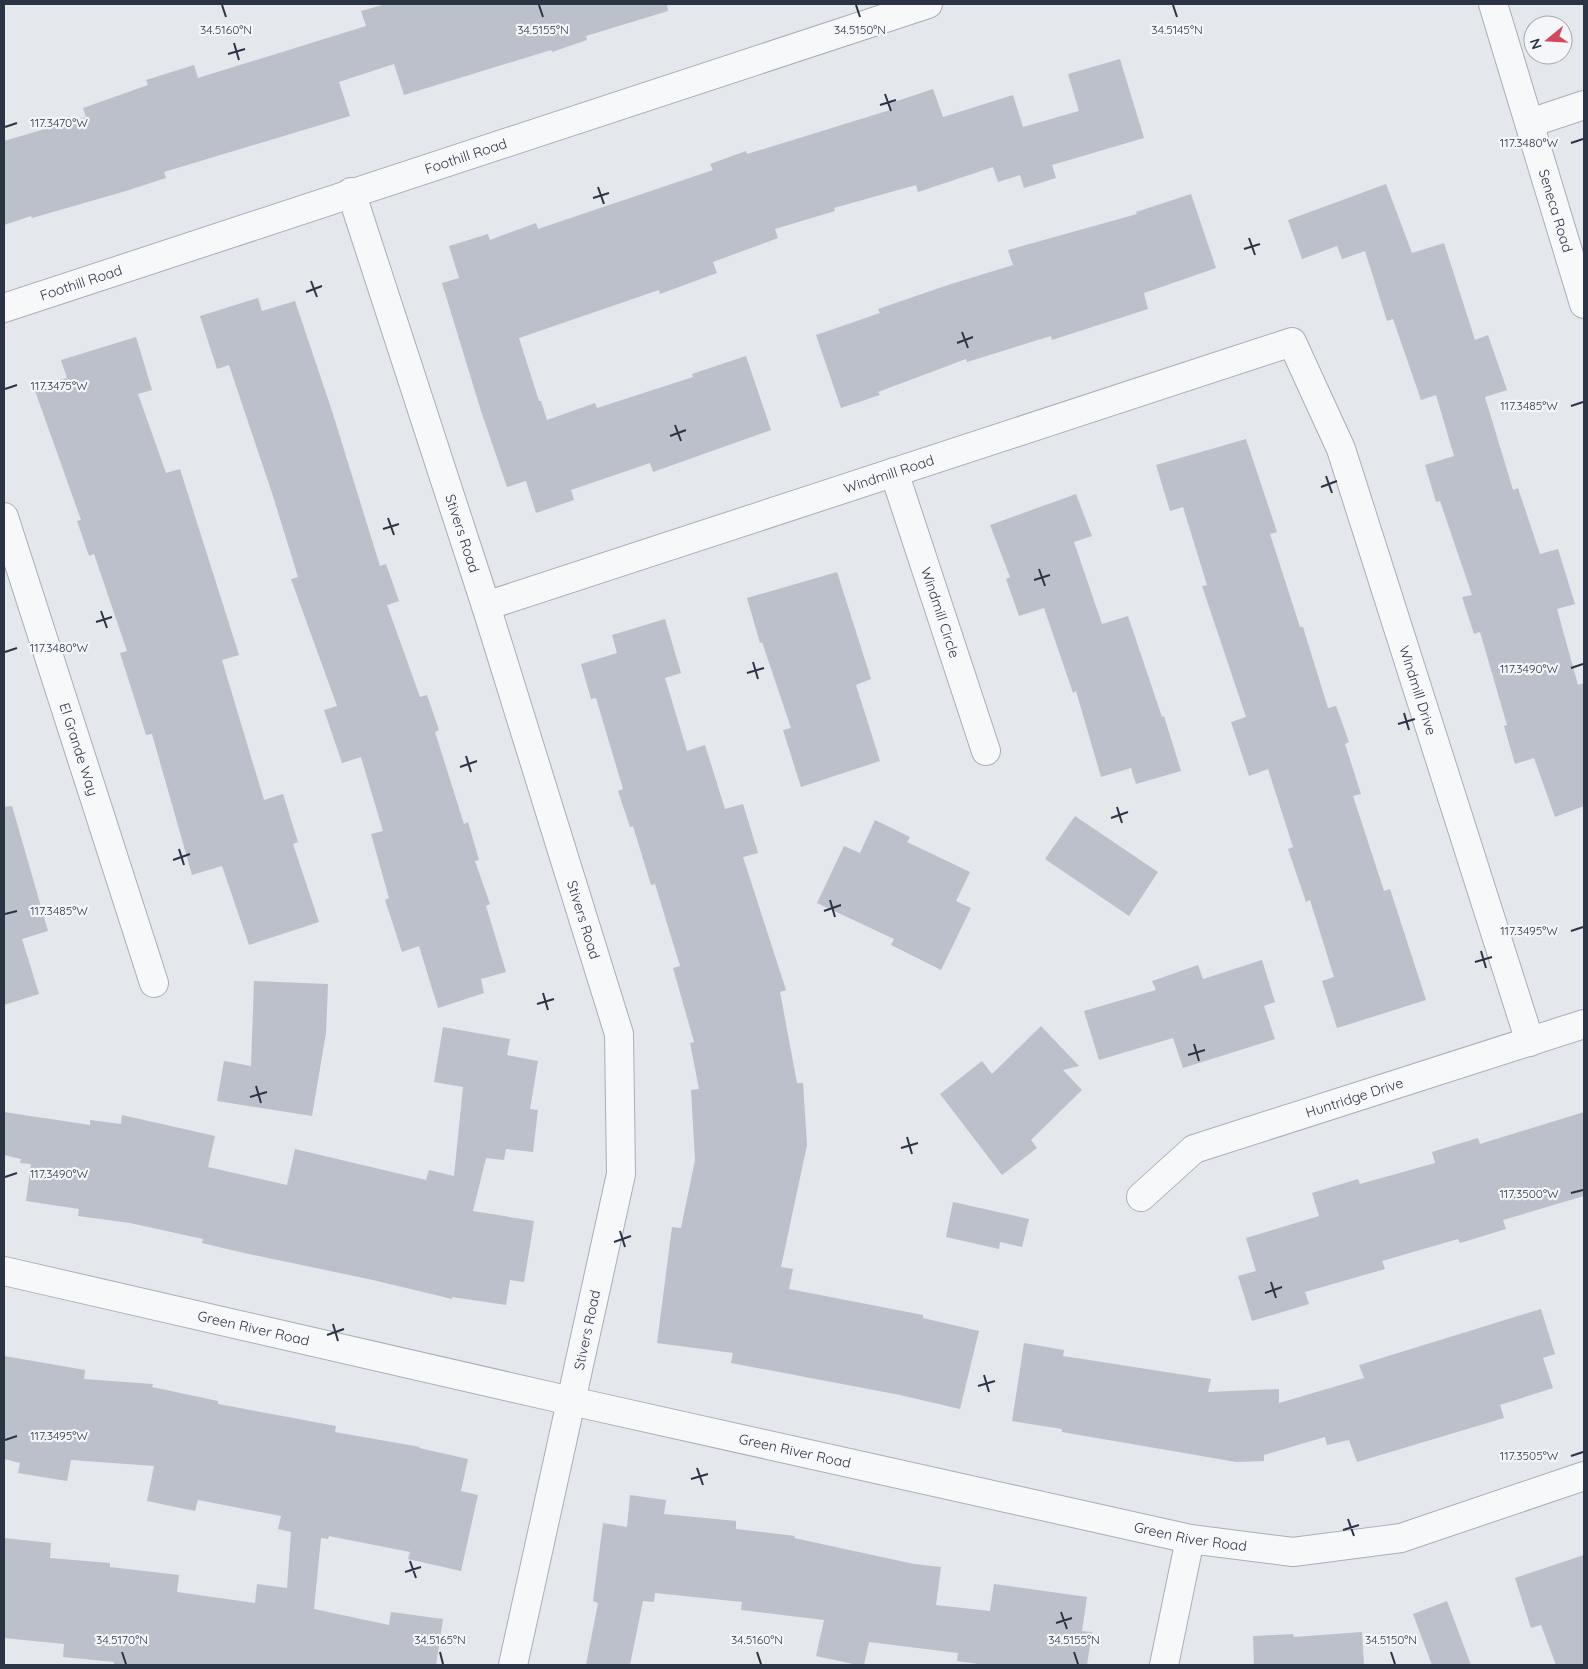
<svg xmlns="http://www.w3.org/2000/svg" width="1588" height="1669" font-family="Quicksand,sans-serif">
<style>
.building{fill:#bbc0ca}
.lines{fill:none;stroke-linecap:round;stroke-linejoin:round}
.minor-casing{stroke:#a9aeb7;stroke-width:30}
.tertiary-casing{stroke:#a9aeb7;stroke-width:30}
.minor{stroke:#f7f8fa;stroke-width:28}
.tertiary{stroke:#f7f8fa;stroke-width:28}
.ticks{fill:none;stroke:#2b3445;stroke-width:2}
.labels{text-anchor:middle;stroke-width:4.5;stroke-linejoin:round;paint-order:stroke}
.street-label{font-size:14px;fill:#2b3445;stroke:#f4f6f9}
.ticks-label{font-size:12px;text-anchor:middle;fill:#2b3445;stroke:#f4f6f9;stroke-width:4.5;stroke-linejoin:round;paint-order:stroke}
</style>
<rect width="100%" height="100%" fill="#e4e7ec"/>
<path class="building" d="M 386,4 L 667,4 L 668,11 L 586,36 L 587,40 L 552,52 L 551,50 L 404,95 L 394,64 L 339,82 L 350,116 L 164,172 L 166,178 L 126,191 L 32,218 L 31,216 L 4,225 L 4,141 L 86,117 L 83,108 L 148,85 L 146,80 L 194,65 L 198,78 L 366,26 L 361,11 Z
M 1120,59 L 1144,138 L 1052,165 L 1056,178 L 1024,188 L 1020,175 L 998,182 L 993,167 L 918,192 L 916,185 L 834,208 L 835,211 L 775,229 L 778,238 L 713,262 L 717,273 L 660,294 L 659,290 L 519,338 L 539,401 L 541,401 L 547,420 L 595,403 L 597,408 L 693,377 L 692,374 L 746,356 L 771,430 L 653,472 L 650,463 L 571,490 L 574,500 L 536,513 L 526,481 L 507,487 L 481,411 L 442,283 L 459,278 L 449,246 L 488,234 L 490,240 L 536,223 L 538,229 L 713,170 L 710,164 L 746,151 L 747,154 L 890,110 L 888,104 L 933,89 L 943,117 L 1013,95 L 1023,127 L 1079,111 L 1068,74 Z
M 1386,184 L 1412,253 L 1444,243 L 1475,340 L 1488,335 L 1507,390 L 1485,397 L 1513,490 L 1518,488 L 1540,554 L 1558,549 L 1575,604 L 1557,609 L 1578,685 L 1584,683 L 1584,806 L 1555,817 L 1534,758 L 1515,764 L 1504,726 L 1507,725 L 1480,632 L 1474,634 L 1462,597 L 1472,595 L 1440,501 L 1436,502 L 1425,465 L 1454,456 L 1436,395 L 1421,400 L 1393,319 L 1387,321 L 1365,251 L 1342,259 L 1337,246 L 1302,259 L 1288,220 Z
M 1191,194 L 1216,268 L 1144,293 L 1148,309 L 1052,340 L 1051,336 L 967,362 L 966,359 L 878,392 L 880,395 L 841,408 L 816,335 L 880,313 L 878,309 L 948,285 L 1013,265 L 1008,250 L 1137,214 L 1136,212 Z
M 258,298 L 262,311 L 295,301 L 332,411 L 380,566 L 386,564 L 399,601 L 387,605 L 420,697 L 427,695 L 439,730 L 435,732 L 464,824 L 468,822 L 479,860 L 475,861 L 490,904 L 486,906 L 506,972 L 481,979 L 484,993 L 438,1008 L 419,946 L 402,952 L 385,900 L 389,898 L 371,834 L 383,831 L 361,757 L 342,763 L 324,710 L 337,706 L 291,579 L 298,577 L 273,496 L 229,365 L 217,369 L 200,316 Z
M 136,337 L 152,390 L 138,394 L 166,473 L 180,469 L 239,655 L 222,660 L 245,737 L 264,800 L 283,794 L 298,842 L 293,844 L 319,922 L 249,945 L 222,866 L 192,875 L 152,734 L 146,735 L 120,653 L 127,651 L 94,554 L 89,556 L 77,521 L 81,520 L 34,388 L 67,378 L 61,360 Z
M 1246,439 L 1277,532 L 1270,534 L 1300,627 L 1303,627 L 1328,708 L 1336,706 L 1349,742 L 1345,744 L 1361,794 L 1353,796 L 1384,891 L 1390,889 L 1426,1000 L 1337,1028 L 1322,981 L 1334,977 L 1310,900 L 1306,902 L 1288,849 L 1293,847 L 1268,769 L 1249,776 L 1231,722 L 1246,717 L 1202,586 L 1207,585 L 1183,507 L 1170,511 L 1156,465 Z
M 1076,494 L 1092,536 L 1074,542 L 1102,624 L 1128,616 L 1162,717 L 1164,716 L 1181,771 L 1136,784 L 1131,768 L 1101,777 L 1076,691 L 1073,693 L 1044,608 L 1019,616 L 1006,579 L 1010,577 L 990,525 Z
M 837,572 L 871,679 L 856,685 L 880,761 L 801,787 L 783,730 L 791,728 L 762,642 L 760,643 L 747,598 Z
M 665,619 L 681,673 L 665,678 L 687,751 L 705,745 L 725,809 L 743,804 L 758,853 L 743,857 L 786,990 L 780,992 L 797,1083 L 803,1083 L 807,1145 L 781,1267 L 793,1269 L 789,1289 L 923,1315 L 923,1318 L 979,1331 L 960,1409 L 900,1395 L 731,1363 L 733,1353 L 657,1343 L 672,1227 L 681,1228 L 695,1160 L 691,1090 L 699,1089 L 690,1043 L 694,1042 L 673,968 L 680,966 L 655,884 L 651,885 L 633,826 L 630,827 L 618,791 L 623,789 L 596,698 L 591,699 L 581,664 L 617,653 L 612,635 Z
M 12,806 L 48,931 L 22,939 L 39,994 L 4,1005 L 4,807 Z
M 1075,816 L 1158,872 L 1129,916 L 1045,859 Z
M 875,820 L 910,837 L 907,842 L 970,872 L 956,901 L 971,908 L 941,970 L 891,945 L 894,939 L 817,903 L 844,846 L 860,853 Z
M 1262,960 L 1275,1002 L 1264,1006 L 1275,1039 L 1183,1068 L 1173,1038 L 1099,1060 L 1084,1011 L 1156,990 L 1152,981 L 1198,965 L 1203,979 Z
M 254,981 L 328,984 L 326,1033 L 312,1116 L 217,1101 L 224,1061 L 251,1066 Z
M 1041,1026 L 1079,1066 L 1063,1070 L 1082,1090 L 1031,1140 L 1037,1148 L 1002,1175 L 940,1094 L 982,1061 L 992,1074 Z
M 443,1027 L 510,1039 L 507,1055 L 538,1061 L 530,1109 L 538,1110 L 533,1152 L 506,1149 L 504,1160 L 486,1158 L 473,1211 L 534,1221 L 524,1282 L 510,1280 L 506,1305 L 452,1297 L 452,1299 L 373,1280 L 244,1253 L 202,1243 L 203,1239 L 130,1223 L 78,1216 L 79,1209 L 26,1201 L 31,1164 L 20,1163 L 21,1159 L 4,1155 L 4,1112 L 90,1125 L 90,1120 L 121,1124 L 122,1115 L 215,1136 L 208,1167 L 287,1185 L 295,1149 L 426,1180 L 429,1170 L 454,1176 L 463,1087 L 434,1082 Z
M 1584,1112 L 1584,1196 L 1503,1220 L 1506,1229 L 1460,1243 L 1458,1239 L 1382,1261 L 1385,1269 L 1305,1292 L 1309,1304 L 1252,1321 L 1238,1276 L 1256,1271 L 1246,1238 L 1319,1216 L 1312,1193 L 1358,1179 L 1360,1184 L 1435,1163 L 1432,1152 L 1478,1138 L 1480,1144 Z
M 953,1202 L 1029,1219 L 1022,1247 L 1000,1242 L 999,1249 L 946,1237 Z
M 1541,1309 L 1555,1354 L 1543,1358 L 1553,1388 L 1500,1405 L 1504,1418 L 1357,1462 L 1349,1440 L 1327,1445 L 1325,1437 L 1264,1455 L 1264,1461 L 1236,1462 L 1062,1432 L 1062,1429 L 1012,1421 L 1024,1343 L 1064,1350 L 1063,1356 L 1211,1379 L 1208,1392 L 1279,1389 L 1279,1403 L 1364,1378 L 1359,1365 Z
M 4,1356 L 85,1370 L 84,1379 L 153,1384 L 152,1387 L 218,1401 L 218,1404 L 336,1426 L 335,1432 L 420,1447 L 419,1448 L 468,1459 L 461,1491 L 478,1495 L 461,1571 L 408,1559 L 410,1552 L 329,1536 L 328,1539 L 321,1538 L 314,1609 L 389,1625 L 391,1612 L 443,1619 L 436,1665 L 114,1665 L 114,1662 L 63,1657 L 64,1644 L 4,1638 L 4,1538 L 51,1543 L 50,1558 L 110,1563 L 110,1567 L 179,1575 L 177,1592 L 255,1603 L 257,1584 L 287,1588 L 291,1532 L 278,1529 L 281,1516 L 198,1500 L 195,1511 L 147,1501 L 154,1466 L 71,1460 L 67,1481 L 18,1473 L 20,1463 L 4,1459 Z
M 630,1495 L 666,1500 L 664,1514 L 736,1521 L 736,1529 L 795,1536 L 794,1538 L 914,1564 L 941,1567 L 936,1605 L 990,1611 L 994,1584 L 1087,1597 L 1082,1631 L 1092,1632 L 1087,1665 L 985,1665 L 957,1661 L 958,1653 L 869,1642 L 864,1665 L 858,1665 L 816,1656 L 824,1620 L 741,1610 L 742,1602 L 655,1593 L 654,1602 L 643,1601 L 630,1665 L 586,1665 L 598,1603 L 593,1601 L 603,1523 L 627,1527 Z
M 1584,1555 L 1584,1665 L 1556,1665 L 1541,1625 L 1531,1628 L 1515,1578 Z
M 1447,1601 L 1471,1665 L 1432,1665 L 1413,1614 Z
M 1362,1632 L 1364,1665 L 1254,1665 L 1253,1636 L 1293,1634 L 1294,1637 Z"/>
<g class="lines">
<g class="minor-casing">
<g id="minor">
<path d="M 1530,123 L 1584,105"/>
<path id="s1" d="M 351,192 L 486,606 L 619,1034 L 621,1174 L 513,1665"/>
<path id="s2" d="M 4,308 L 928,4"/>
<path id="s3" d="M 894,472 L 986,751"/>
<path id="s4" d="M 4,517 L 154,983"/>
<path id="s5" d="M 486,606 L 1292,342 L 1341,449 L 1530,1042"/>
<path id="s6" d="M 1141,1197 L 1194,1149 L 1584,1024"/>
<path id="s7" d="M 4,1271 L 571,1401 L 1190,1539 L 1293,1552 L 1401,1538 L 1584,1476"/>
<path d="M 1164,1665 L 1190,1539"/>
</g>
</g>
<g class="tertiary-casing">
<g id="tertiary">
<path id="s8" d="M 1493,4 L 1584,304"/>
</g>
</g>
<use href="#minor" class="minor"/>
<use href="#tertiary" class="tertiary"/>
</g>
<path class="ticks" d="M 222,5 L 226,17M 539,5 L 543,17M 856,5 L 860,17M 1173,5 L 1177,17M 234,43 L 239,60M 228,54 L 245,49M 885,94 L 891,111M 880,105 L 896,100M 5,127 L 17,123M 1571,143 L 1583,139M 598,187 L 604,204M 593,198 L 609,193M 1249,238 L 1255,255M 1244,249 L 1260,244M 311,281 L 317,297M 306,292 L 322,286M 962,332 L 968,348M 957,343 L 973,337M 5,389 L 17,385M 1571,406 L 1583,402M 675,425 L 681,441M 670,436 L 686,430M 1326,476 L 1332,493M 1321,487 L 1337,481M 388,518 L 394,535M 383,529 L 399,524M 1039,569 L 1045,586M 1034,580 L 1050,575M 101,611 L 107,628M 96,622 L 112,617M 5,652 L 17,648M 753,662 L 758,679M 1571,668 L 1583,664M 747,673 L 764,668M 1404,713 L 1409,730M 1398,724 L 1415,719M 466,756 L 471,772M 460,767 L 477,761M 1117,807 L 1122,823M 1111,818 L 1128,812M 179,849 L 184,865M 173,860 L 190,854M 830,900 L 835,917M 824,911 L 841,905M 5,914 L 17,911M 1571,931 L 1583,927M 1481,951 L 1486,968M 1475,962 L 1492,957M 543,993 L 548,1010M 537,1004 L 554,999M 1194,1044 L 1199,1061M 1188,1055 L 1205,1050M 256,1086 L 261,1103M 250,1097 L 267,1092M 907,1137 L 912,1154M 901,1148 L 918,1143M 5,1177 L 17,1173M 1571,1193 L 1583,1190M 620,1231 L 625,1247M 614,1242 L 631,1236M 1271,1282 L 1276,1298M 1265,1293 L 1282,1287M 333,1324 L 338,1341M 327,1335 L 344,1329M 984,1375 L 989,1392M 978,1386 L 995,1381M 5,1440 L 17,1436M 1571,1456 L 1583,1452M 697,1468 L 703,1485M 691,1479 L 708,1474M 1348,1519 L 1354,1536M 1343,1530 L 1359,1525M 410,1561 L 416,1578M 405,1572 L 421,1567M 1061,1612 L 1067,1629M 1056,1623 L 1072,1618M 122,1652 L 126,1664M 440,1652 L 443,1664M 757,1652 L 761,1664M 1074,1652 L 1078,1664M 1391,1652 L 1395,1664"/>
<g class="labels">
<g class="street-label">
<text dy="5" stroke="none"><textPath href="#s2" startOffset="486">Foothill Road</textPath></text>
<text dy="5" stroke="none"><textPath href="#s8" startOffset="216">Seneca Road</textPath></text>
<text dy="5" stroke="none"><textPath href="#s2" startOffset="81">Foothill Road</textPath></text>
<text dy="5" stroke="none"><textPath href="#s5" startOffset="424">Windmill Road</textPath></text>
<text dy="5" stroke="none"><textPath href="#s1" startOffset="359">Stivers Road</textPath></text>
<text dy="5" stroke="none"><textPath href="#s3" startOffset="148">Windmill Circle</textPath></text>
<text dy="5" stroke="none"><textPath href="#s5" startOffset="1219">Windmill Drive</textPath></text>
<text dy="5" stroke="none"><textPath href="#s4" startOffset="244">El Grande Way</textPath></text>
<text dy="5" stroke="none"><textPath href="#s1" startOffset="764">Stivers Road</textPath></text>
<text dy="5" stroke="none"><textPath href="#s6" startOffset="240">Huntridge Drive</textPath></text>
<text dy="5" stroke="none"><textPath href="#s7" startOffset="256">Green River Road</textPath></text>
<text transform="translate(587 1330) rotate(-78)" y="5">Stivers Road</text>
<text dy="5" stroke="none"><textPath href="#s7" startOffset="811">Green River Road</textPath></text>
<text dy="5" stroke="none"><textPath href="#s7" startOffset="1216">Green River Road</textPath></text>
</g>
</g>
<g class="ticks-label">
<text x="226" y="34">34.5160°N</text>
<text x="543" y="34">34.5155°N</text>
<text x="860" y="34">34.5150°N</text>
<text x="1177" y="34">34.5145°N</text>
<text x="59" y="127">117.3470°W</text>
<text x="1529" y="147">117.3480°W</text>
<text x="59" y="390">117.3475°W</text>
<text x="1529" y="410">117.3485°W</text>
<text x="59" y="652">117.3480°W</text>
<text x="1529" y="673">117.3490°W</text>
<text x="59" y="915">117.3485°W</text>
<text x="1529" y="935">117.3495°W</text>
<text x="59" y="1178">117.3490°W</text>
<text x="1529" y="1198">117.3500°W</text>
<text x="59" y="1440">117.3495°W</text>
<text x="1529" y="1460">117.3505°W</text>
<text x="122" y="1644">34.5170°N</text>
<text x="440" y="1644">34.5165°N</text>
<text x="757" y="1644">34.5160°N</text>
<text x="1074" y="1644">34.5155°N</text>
<text x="1391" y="1644">34.5150°N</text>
</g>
<rect width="1588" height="1669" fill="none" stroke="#2b3445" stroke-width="10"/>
<g transform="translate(1548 40) rotate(252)"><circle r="24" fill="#f4f6f9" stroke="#a4a8b1"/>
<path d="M0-4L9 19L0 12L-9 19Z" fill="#d1495b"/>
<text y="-8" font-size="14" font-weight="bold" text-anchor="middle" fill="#2b3445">N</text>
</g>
</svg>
